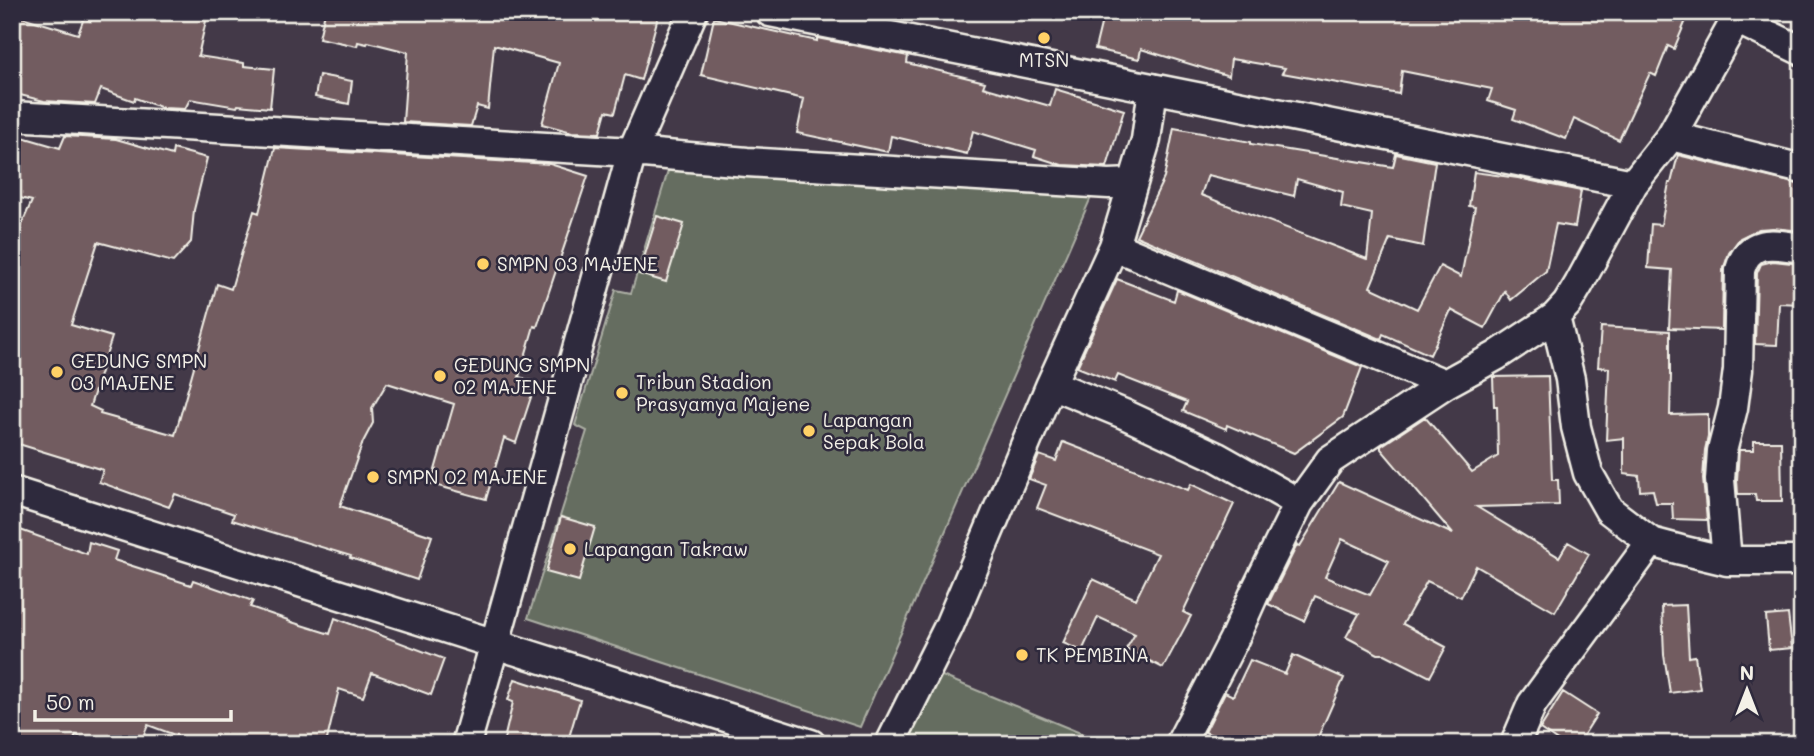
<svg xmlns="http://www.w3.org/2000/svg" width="1814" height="756" font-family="Mali,sans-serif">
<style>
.green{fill:#656d61;stroke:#acafa4;stroke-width:2}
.building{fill:#725c60;stroke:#f4f1e8;stroke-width:2;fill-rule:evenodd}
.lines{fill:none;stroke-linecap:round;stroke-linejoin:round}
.street-casing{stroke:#f4f1e8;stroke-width:33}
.street{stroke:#2f2a3d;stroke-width:28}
.poi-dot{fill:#ffd166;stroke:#2f2a3d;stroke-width:2.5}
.labels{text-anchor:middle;stroke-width:5;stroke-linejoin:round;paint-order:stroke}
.poi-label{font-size:19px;fill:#f4f1e8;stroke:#2f2a3d;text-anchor:start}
</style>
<rect width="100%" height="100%" fill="#433948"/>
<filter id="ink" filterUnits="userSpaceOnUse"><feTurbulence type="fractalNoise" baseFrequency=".0143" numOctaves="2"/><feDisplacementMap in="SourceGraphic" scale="14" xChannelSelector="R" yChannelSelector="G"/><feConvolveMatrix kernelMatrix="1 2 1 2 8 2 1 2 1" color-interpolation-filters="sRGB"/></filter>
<g filter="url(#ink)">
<path class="green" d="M 671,161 L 1096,186 L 860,727 L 528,618 L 587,431 L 575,425 L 616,290 L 631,293 Z
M 930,671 L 1107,744 L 896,744 Z"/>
<path class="building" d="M 98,12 L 208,12 L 198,56 L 244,63 L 244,66 L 274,69 L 270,108 L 238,105 L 237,107 L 190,99 L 185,109 L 163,108 L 135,98 L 134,101 L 101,89 L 95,104 L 44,101 L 12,93 L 12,14 L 78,34 L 84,18 L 91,21 Z
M 325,12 L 640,12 L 658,17 L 641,80 L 625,75 L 615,113 L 606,111 L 600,133 L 572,132 L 542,124 L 559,63 L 494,45 L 488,109 L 477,106 L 471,126 L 403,122 L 408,52 L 368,42 L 367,44 L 358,42 L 357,46 L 319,38 Z
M 1104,12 L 1672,12 L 1687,18 L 1674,49 L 1668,46 L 1656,76 L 1650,73 L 1619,140 L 1574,119 L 1566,139 L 1513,119 L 1516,110 L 1488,101 L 1492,89 L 1402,71 L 1399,94 L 1282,73 L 1285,68 L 1231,59 L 1229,76 L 1141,49 L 1139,59 L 1095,49 Z
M 714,18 L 817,41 L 817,38 L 908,56 L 907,63 L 985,82 L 983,87 L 1050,106 L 1055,89 L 1124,110 L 1107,167 L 1062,165 L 1034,156 L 1036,150 L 973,131 L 967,154 L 891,136 L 888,152 L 797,133 L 804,99 L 701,75 Z
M 319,75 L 352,81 L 349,104 L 315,97 Z
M 1174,128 L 1251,142 L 1251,144 L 1393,167 L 1396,154 L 1435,162 L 1423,246 L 1390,239 L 1370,287 L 1417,309 L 1440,266 L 1461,277 L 1475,207 L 1469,206 L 1474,172 L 1518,178 L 1581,191 L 1575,227 L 1556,224 L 1546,271 L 1511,300 L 1505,291 L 1485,328 L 1451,310 L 1430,355 L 1383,334 L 1381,339 L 1136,236 L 1164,178 ZM 1208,175 L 1294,196 L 1297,179 L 1343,192 L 1341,207 L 1372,214 L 1367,259 L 1201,195 Z
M 12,134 L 60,148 L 65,136 L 116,139 L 172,155 L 173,149 L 207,158 L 194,210 L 191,242 L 173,262 L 98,242 L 71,325 L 112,337 L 90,406 L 101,411 L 100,414 L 175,435 L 217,284 L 231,289 L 254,211 L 259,213 L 275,148 L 550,164 L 588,176 L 537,327 L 534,326 L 519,377 L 536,382 L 516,443 L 504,438 L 486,499 L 431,484 L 454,404 L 387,383 L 372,408 L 373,423 L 363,442 L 340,506 L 432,536 L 417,580 L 350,558 L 351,556 L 232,520 L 234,514 L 175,494 L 169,507 L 99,482 L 103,470 L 12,442 L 12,246 L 32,201 L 12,196 Z
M 1678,155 L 1802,185 L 1802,231 L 1773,228 L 1759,229 L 1740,238 L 1729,253 L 1723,270 L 1722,330 L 1669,328 L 1672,270 L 1648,268 L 1651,224 L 1661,225 L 1669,183 L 1671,183 Z
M 657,216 L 684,224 L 666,282 L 639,274 Z
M 1773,261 L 1801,264 L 1800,304 L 1779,303 L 1777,345 L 1755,344 L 1757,273 L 1761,264 Z
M 1117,279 L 1174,301 L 1177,290 L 1362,367 L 1343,417 L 1294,453 L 1227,425 L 1226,429 L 1183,411 L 1187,402 L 1118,375 L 1115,382 L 1077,367 Z
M 1601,327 L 1670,331 L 1670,375 L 1671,375 L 1670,415 L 1708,414 L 1708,437 L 1705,450 L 1703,479 L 1707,520 L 1673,519 L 1672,503 L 1656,503 L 1653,490 L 1640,491 L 1639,476 L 1624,474 L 1624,438 L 1606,440 L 1609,368 L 1598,367 Z
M 1548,376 L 1552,480 L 1558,480 L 1559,505 L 1477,507 L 1559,557 L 1568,542 L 1589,554 L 1555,612 L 1476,566 L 1461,597 L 1427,581 L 1403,624 L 1446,647 L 1430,677 L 1385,654 L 1378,654 L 1346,637 L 1359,614 L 1315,596 L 1304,621 L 1268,604 L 1297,545 L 1300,546 L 1339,482 L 1453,534 L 1381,449 L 1381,446 L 1425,417 L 1472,472 L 1498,456 L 1497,406 L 1494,406 L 1493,377 ZM 1342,539 L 1389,561 L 1370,595 L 1325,577 Z
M 1754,441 L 1781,441 L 1782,501 L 1756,501 L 1755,494 L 1738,494 L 1737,480 L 1739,450 L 1754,450 Z
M 1063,442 L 1188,490 L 1191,484 L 1234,504 L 1183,612 L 1191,616 L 1163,668 L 1126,649 L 1135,634 L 1098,617 L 1082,651 L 1063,643 L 1093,579 L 1136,599 L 1158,554 L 1037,508 L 1046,485 L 1029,479 L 1039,455 L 1056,461 Z
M 561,517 L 595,527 L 579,581 L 546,572 Z
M 12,527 L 87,554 L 89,542 L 117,551 L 114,560 L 191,585 L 193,580 L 253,601 L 250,607 L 288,620 L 288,621 L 330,634 L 335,618 L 444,659 L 431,695 L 372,673 L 363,697 L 339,689 L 326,744 L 199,744 L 148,725 L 140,744 L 96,744 L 76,735 L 72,744 L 12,744 Z
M 1686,605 L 1689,657 L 1695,656 L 1700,689 L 1670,693 L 1664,655 L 1662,606 Z
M 1788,614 L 1792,648 L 1769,650 L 1766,616 Z
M 1293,655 L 1344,678 L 1315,744 L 1210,744 L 1214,736 L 1205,732 L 1225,692 L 1233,696 L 1250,660 L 1285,674 Z
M 515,679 L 580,700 L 567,744 L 503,744 L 513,702 L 508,700 Z
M 1563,692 L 1597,714 L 1578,744 L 1562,744 L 1540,729 Z"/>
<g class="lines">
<g class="street-casing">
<path id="street" d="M 770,12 L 1633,184
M 1736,19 L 1802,51
M 12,116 L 632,152 L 747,162 L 1109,184 L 1133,183
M 1671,136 L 1802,169
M 1114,246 L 1445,384
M 1555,317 L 1570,379 L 1576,427 L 1588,473 L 1609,510 L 1651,542 L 1681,550 L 1727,561 L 1802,561
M 1051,384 L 1124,414 L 1217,457 L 1299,503
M 12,491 L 811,744
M 1727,561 L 1720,480 L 1722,451 L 1733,408 L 1738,370 L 1740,270 C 1749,237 1774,244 1802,248
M 466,744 L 495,643 L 632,152 L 693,12
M 890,744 L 949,626 L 1051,384 L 1114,246 L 1146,140 L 1153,88
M 1180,744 L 1234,639 L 1255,592 L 1299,503 L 1330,460 L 1445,384 L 1496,356 L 1555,317 L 1567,304 L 1579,284 L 1633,184 L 1671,136 L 1740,12
M 1515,744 L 1532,704 L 1651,542"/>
</g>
<use href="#street" class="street"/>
</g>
</g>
<g class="poi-dot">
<circle cx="1044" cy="38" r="7"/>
<circle cx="483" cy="264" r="7"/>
<circle cx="57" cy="372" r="7"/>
<circle cx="440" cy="376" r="7"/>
<circle cx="622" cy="393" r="7"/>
<circle cx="809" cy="431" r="7"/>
<circle cx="373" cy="477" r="7"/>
<circle cx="570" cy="549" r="7"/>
<circle cx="1022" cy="655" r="7"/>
</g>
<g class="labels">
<g class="poi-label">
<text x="1044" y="67" text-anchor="middle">MTSN</text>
<text x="497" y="271">SMPN 03 MAJENE</text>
<text x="71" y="368">GEDUNG SMPN<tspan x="71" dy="22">03 MAJENE</tspan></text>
<text x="454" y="372">GEDUNG SMPN<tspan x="454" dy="22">02 MAJENE</tspan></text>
<text x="636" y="389">Tribun Stadion<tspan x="636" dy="22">Prasyamya Majene</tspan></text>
<text x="823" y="427">Lapangan<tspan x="823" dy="22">Sepak Bola</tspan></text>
<text x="387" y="484">SMPN 02 MAJENE</text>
<text x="584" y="556">Lapangan Takraw</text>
<text x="1036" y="662">TK PEMBINA</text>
</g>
</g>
<rect width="1814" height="756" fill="none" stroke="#2f2a3d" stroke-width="42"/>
<rect x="21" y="21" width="1772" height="714" fill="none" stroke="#f4f1e8" stroke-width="2.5" filter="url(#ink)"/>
<g transform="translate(1747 690)" stroke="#2f2a3d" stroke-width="5" paint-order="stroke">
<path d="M0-5L12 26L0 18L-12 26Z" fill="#f4f1e8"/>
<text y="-10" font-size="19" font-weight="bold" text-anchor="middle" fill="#f4f1e8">N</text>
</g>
<path d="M35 710v10h196v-10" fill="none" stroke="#f4f1e8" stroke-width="3.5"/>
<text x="46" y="710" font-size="21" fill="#f4f1e8" stroke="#2f2a3d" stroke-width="5" paint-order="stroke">50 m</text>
</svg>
